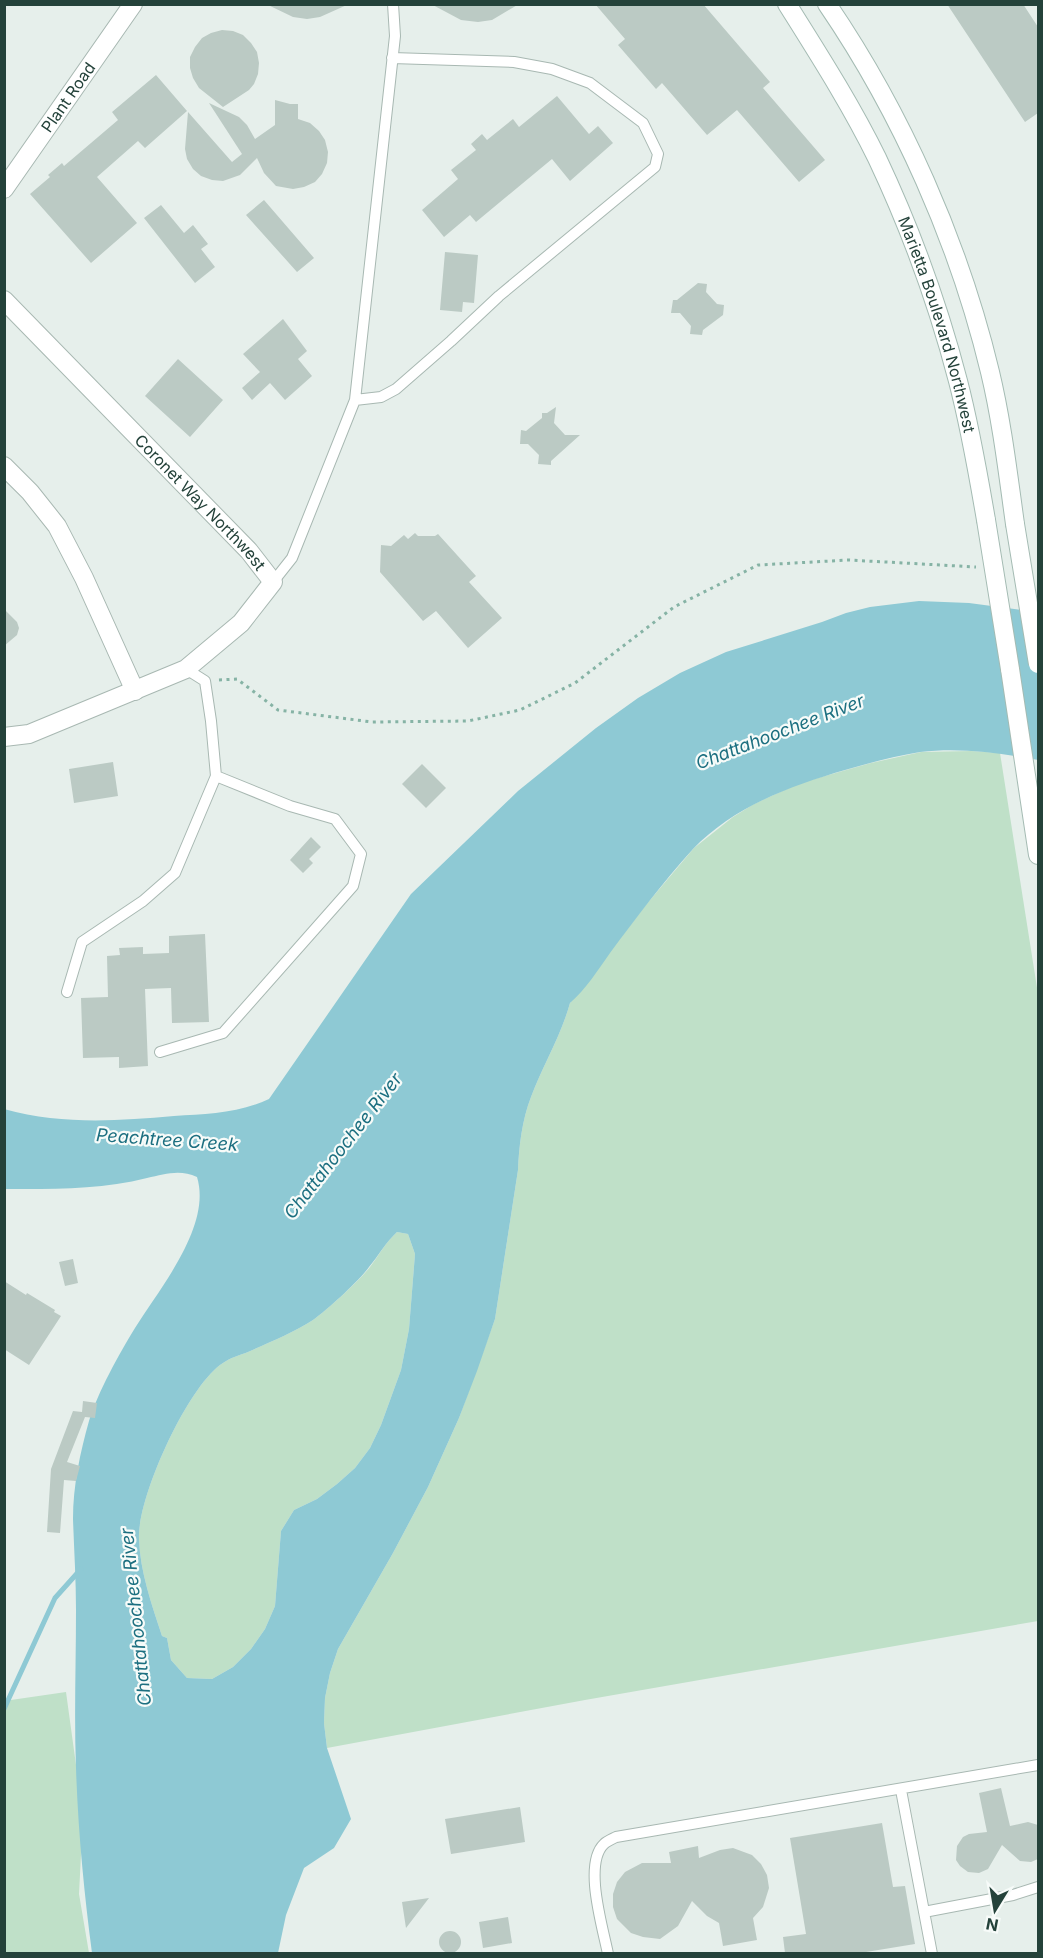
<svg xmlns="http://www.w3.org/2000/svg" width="1043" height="1958" font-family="Inter,sans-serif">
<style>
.green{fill:#bfe0c8}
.water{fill:#8ec9d4;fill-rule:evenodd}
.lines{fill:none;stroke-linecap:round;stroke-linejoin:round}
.stream{stroke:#8ec9d4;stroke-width:5}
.building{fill:#bbcac4}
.lane-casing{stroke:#a8b8b2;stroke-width:12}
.street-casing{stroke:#a8b8b2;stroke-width:20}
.secondary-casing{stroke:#a4bbb3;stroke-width:20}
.path{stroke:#86b3a5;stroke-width:3;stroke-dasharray:3 4.5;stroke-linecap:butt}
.lane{stroke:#fff;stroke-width:10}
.street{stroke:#fff;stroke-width:18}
.secondary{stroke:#fff;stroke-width:18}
.secondary-bridge-casing{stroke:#a4bbb3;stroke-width:20;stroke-linecap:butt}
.secondary-bridge{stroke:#fff;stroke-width:18}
.labels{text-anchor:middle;stroke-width:4.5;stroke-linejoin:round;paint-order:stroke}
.street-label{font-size:16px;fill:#24423a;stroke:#f7fbf9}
.water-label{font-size:18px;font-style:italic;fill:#1c6f80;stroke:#f7fbf9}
</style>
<rect width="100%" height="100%" fill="#e6efeb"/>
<path class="green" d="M 971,751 L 1000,753 L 1038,994 L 1038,1621 L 585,1700 L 327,1748 L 324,1723 L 325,1698 L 330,1673 L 338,1649 L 393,1553 L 428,1487 L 459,1418 L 495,1319 L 518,1170 C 519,1146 522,1120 531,1097 C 543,1065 561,1036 570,1003 L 645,906 L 694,848 L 733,817 L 754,804 L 800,783 L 871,763 L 921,752 Z
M 397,1232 L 408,1234 L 415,1254 L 409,1329 L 401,1370 L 381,1425 L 370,1448 L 355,1468 L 337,1484 L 317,1499 L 294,1510 L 281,1531 L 275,1606 L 265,1629 L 251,1649 L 233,1667 L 212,1679 L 187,1678 L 171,1660 L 167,1638 L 162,1636 C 152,1605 140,1572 139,1539 C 137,1498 188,1385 223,1363 C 230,1358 240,1355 248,1352 C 270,1342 293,1333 313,1320 C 328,1309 358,1282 370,1267 C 379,1255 386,1242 397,1232 Z
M 66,1692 L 83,1816 L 79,1894 L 89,1953 L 5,1953 L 4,1701 Z"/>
<path class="water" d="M 919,601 L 969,603 L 1038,612 L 1038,760 C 1000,753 960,747 920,752 C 895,756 869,763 845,770 C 790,786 733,807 693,849 C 663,882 636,918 610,953 C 598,970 586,989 570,1003 C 561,1036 543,1065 531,1097 C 522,1120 519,1146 518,1170 L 495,1319 L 477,1371 L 459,1418 L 428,1487 L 393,1553 L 338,1649 L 330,1673 L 325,1698 L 324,1723 L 327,1748 L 351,1819 L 334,1848 L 304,1868 L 286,1915 L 278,1953 L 92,1953 C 84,1892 78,1830 76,1768 C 74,1716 76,1663 76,1610 C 76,1579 74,1549 73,1519 C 73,1486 80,1453 89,1421 C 98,1392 119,1354 135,1328 C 160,1288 212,1226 197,1177 C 180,1169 165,1174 147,1178 C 100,1190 53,1189 5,1189 L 4,1109 C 62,1125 116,1121 174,1116 C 207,1114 239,1113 269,1099 L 411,894 L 518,791 L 596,728 L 638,698 L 680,673 L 726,652 L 822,622 L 846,613 L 870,607 ZM 397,1232 L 408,1234 L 415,1254 L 409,1329 L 401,1370 L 381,1425 L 370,1448 L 355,1468 L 337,1484 L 317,1499 L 294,1510 L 281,1531 L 275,1606 L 265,1629 L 251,1649 L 233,1667 L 212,1679 L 187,1678 L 171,1660 L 167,1638 L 162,1636 C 152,1605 140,1572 139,1539 C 137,1498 188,1385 223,1363 C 230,1358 240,1355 248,1352 C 270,1342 293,1333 313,1320 C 328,1309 358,1282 369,1267 C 379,1255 386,1242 397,1232 Z"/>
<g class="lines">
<path class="stream" d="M 4,1709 L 55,1598 L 81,1569"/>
</g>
<path class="building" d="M 266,4 L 349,4 L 320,17 L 307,19 L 293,17 Z
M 431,4 L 519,4 L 492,20 L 478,22 L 461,20 Z
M 595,4 L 703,4 L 770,82 L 763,88 L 825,160 L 799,182 L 737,110 L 707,135 L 662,83 L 656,89 L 618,45 L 625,39 Z
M 947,4 L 1023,4 L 1038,27 L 1038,113 L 1025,122 Z
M 222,30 L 233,31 L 243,35 L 251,43 L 257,52 L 259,63 L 258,74 L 254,84 L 249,90 L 223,107 L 199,88 L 193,78 L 190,68 L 190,57 L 195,47 L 202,38 L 211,33 Z
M 156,75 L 187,111 L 145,148 L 138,141 L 97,177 L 137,223 L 91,263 L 30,194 L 50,177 L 48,175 L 62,163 L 64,166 L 118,120 L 112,112 Z
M 557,96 L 589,134 L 598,126 L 613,143 L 570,181 L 552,159 L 476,222 L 470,215 L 444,237 L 422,210 L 458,179 L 451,170 L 476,150 L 471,144 L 482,134 L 487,140 L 513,119 L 519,127 Z
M 275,100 L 290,104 L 298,104 L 298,119 L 310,123 L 319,131 L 325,140 L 328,152 L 327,163 L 322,174 L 315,182 L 304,187 L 293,189 L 276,186 L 264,173 L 257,158 L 240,175 L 223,181 L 212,180 L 201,176 L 193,169 L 187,159 L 185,149 L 188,112 L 232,162 L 242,154 L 209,103 L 239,117 L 247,125 L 255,139 L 275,125 Z
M 264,200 L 314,258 L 297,272 L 246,215 Z
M 161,205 L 184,233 L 193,225 L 208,244 L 201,249 L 215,267 L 195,283 L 144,218 Z
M 445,252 L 478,255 L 474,303 L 463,302 L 462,312 L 440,310 Z
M 698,283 L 707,284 L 706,292 L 717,304 L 724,305 L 723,315 L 703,330 L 702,335 L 690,334 L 691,326 L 680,313 L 671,313 L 673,300 L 677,300 Z
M 283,319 L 307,351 L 298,359 L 312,376 L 285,400 L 270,383 L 252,400 L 242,388 L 260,372 L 243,354 Z
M 178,359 L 223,400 L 190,437 L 145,396 Z
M 556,407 L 554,423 L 565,435 L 580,435 L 551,461 L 551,465 L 538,464 L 539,455 L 528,444 L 520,444 L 521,430 L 526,431 L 542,418 L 542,413 L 547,413 Z
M 415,533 L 418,536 L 435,536 L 438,534 L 476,576 L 469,582 L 502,618 L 468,648 L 436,611 L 423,621 L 380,572 L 381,545 L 391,546 L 404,535 L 408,539 Z
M 4,609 L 17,622 L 19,628 L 17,635 L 4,646 Z
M 113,762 L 118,796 L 74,803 L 69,769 Z
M 422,764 L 446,788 L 426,808 L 402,784 Z
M 311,837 L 321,847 L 309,859 L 313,863 L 303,873 L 290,860 Z
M 205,934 L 209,1022 L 172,1023 L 171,988 L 145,989 L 148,1066 L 119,1068 L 119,1057 L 83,1058 L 81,998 L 108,997 L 107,956 L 120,955 L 119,948 L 143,947 L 143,954 L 169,953 L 169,936 Z
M 73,1259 L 78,1283 L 65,1286 L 59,1262 Z
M 4,1281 L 26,1295 L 27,1293 L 55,1310 L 54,1312 L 61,1316 L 29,1365 L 4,1349 Z
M 83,1401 L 97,1403 L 95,1418 L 85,1417 L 67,1462 L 80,1466 L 76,1481 L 64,1480 L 60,1533 L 47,1532 L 51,1469 L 73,1411 L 82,1412 Z
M 1001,1788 L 1010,1826 L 1028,1822 L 1038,1825 L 1038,1859 L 1031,1862 L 1020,1861 L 1002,1845 L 988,1869 L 979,1873 L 968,1872 L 960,1866 L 956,1860 L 957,1846 L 963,1837 L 969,1834 L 987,1832 L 979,1793 Z
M 520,1807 L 525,1842 L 451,1854 L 445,1819 Z
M 882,1823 L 893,1887 L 905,1886 L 915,1944 L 860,1953 L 785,1953 L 783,1937 L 806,1934 L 790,1838 Z
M 698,1846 L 699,1858 L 720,1850 L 733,1848 L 752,1855 L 761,1864 L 767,1875 L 769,1888 L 763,1907 L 753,1918 L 757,1940 L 723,1946 L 719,1923 L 707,1916 L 692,1901 L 678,1926 L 660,1939 L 643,1937 L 631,1933 L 617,1919 L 613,1907 L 613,1894 L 617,1882 L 625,1872 L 642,1863 L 671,1863 L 669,1852 Z
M 429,1898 L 406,1928 L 402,1902 Z
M 508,1917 L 512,1943 L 483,1948 L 479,1922 Z
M439 1942a11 11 0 1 1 22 0a11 11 0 1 1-22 0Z"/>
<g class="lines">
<g class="lane-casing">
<path id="lane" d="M 355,400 L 381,397 L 396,389 L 451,341 L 499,296 L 655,167 L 658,154 L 643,123 L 590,83 L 552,69 L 514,62 L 392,58
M 273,582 L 292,558 L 355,400 L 395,36 L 393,4
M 67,992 L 82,942 L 143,901 L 175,873 L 216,776 L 211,721 L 205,681 L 186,669
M 160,1052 L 223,1033 L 353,886 L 361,854 L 335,819 L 290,806 L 216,776
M 901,1790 L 932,1954
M 924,1912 L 1013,1895 L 1038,1887
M 608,1954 C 603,1928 583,1864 604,1844 C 607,1841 612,1839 616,1837 L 1038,1765"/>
</g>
<g class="street-casing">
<g id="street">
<path id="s1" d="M 4,189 L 133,4"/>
<path id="s2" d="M 4,300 L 249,551 L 273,582 L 241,623 L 186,669 L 29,734 L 4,737"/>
<path d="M 4,466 L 30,492 L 57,526 L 84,578 L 135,691"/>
</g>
</g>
<g class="secondary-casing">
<g id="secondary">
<path id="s3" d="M 787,4 C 819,55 851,105 877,158 C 911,230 938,304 958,381 C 970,427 978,473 986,520"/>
<path d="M 827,4 C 902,114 959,243 990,372 C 1002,422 1008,474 1015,524"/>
<path d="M 1010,669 L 1038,855"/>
</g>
</g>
<path class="path" d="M 219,680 L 237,679 L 278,710 L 372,722 L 468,721 L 520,710 L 575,683 L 674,607 L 758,565 L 849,560 L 976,567"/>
<use href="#lane" class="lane"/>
<use href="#street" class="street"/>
<use href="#secondary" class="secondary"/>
<g class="secondary-bridge-casing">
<path id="secondary-bridge" d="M 986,520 L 1010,669
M 1015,524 L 1038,664"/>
</g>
<use href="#secondary-bridge" class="secondary-bridge"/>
</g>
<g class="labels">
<g class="street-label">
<text dy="6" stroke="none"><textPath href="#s1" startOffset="112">Plant Road</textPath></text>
<text dy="6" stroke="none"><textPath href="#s3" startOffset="356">Marietta Boulevard Northwest</textPath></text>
<text dy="6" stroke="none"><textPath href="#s2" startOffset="282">Coronet Way Northwest</textPath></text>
</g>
<g class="water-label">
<text transform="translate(780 732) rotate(-21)" y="6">Chattahoochee River</text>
<text transform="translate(167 1140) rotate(4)" y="6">Peachtree Creek</text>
<text transform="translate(343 1146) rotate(-52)" y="6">Chattahoochee River</text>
<text transform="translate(136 1617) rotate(-96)" y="6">Chattahoochee River</text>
</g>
</g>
<rect width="1043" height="1958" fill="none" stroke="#24423a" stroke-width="12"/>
<g transform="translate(995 1910) rotate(191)" stroke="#f7fbf9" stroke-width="4.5" paint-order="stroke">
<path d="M0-4.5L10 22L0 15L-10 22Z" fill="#24423a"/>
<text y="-9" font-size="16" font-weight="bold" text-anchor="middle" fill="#24423a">N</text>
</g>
</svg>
